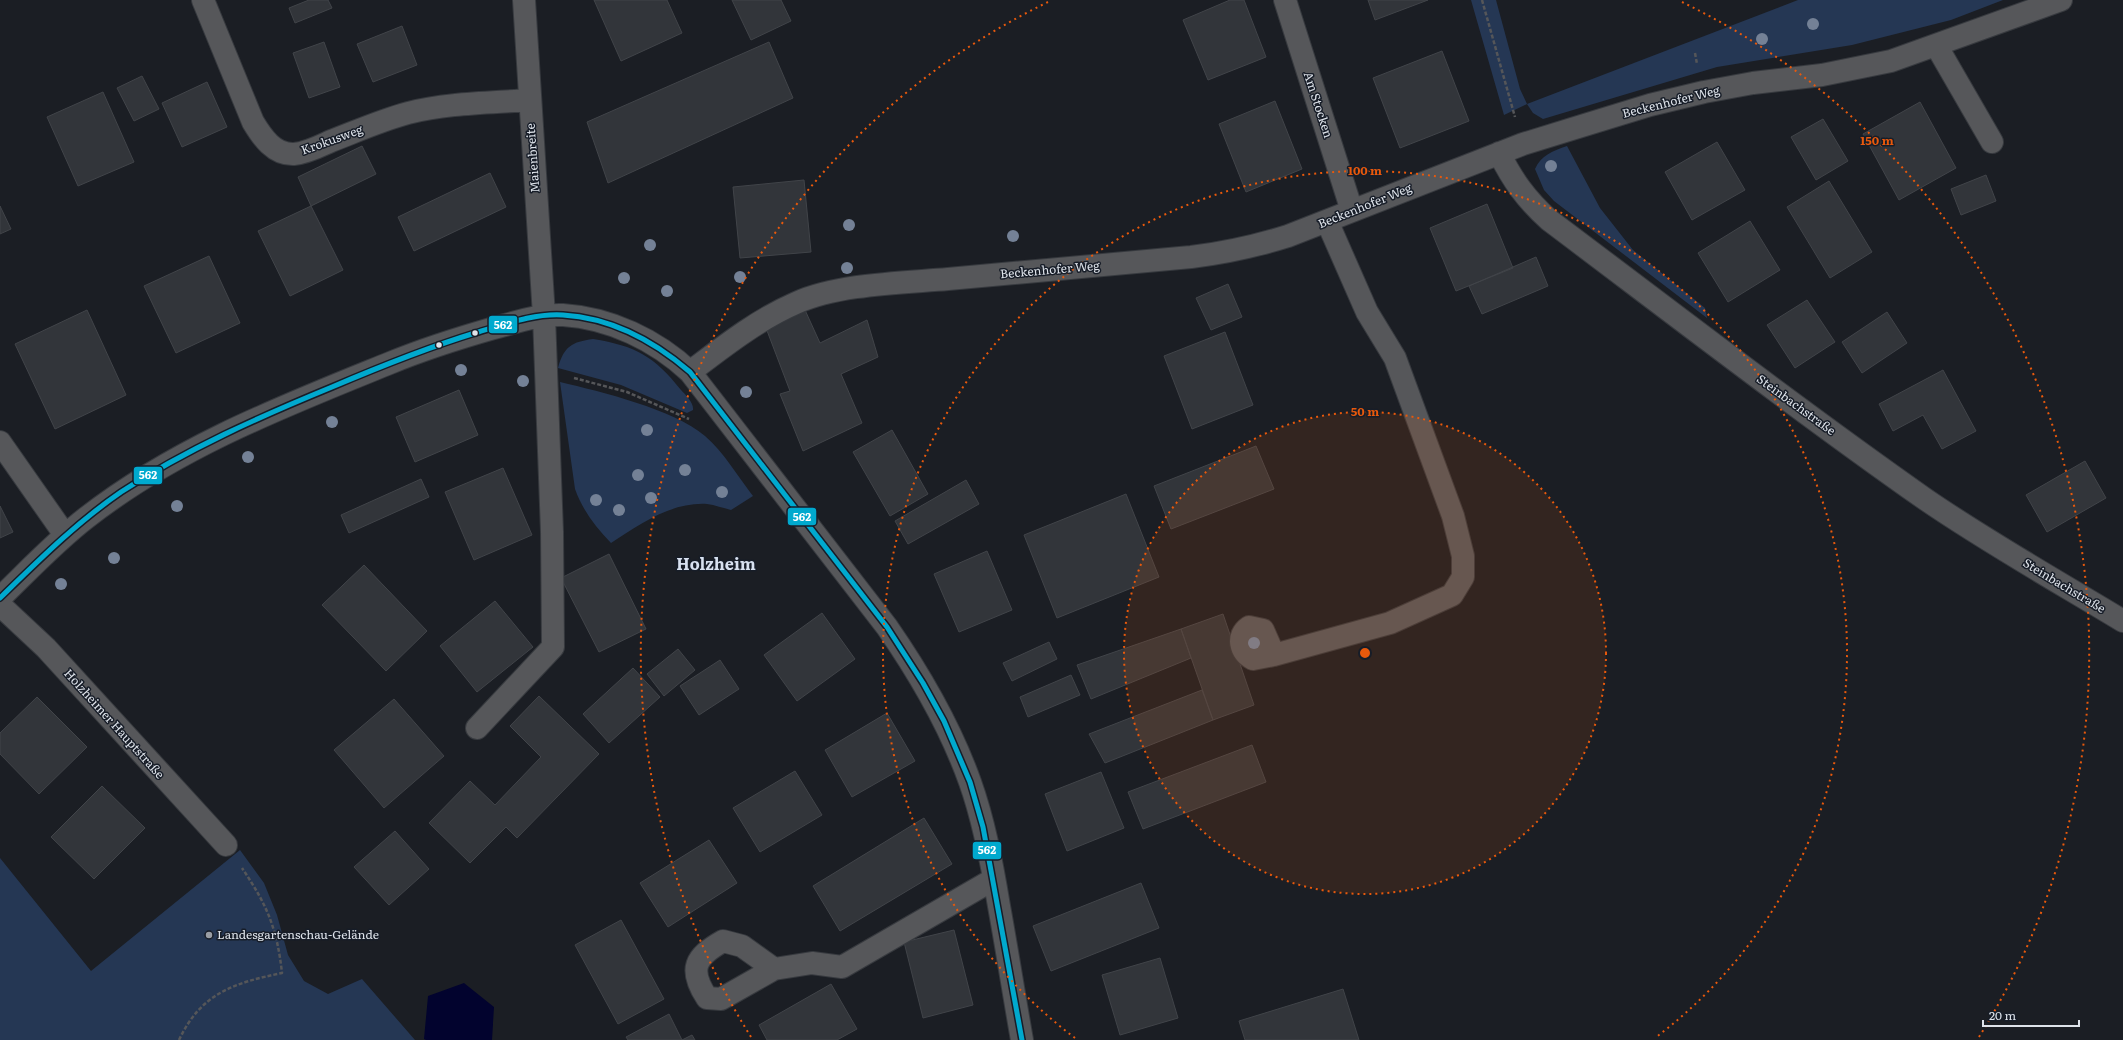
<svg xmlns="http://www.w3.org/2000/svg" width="2123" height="1040" font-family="Literata,serif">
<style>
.green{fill:#253754}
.water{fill:#02032e}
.building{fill:#32353a;stroke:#414449}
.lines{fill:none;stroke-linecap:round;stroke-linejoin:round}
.minor-casing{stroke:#373a3f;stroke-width:24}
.path{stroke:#555659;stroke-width:2.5;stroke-dasharray:4 2;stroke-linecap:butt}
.minor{stroke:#56575a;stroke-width:22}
.bus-1-casing{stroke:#171d28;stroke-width:8}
.bus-1{stroke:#00a9ce;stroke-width:5}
.tree{fill:#748196}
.ring{fill:none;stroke:#e8590c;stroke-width:2;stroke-dasharray:2 4}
.bus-dot{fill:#dee3ea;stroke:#171d28;stroke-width:1.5}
.poi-dot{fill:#9a9ea5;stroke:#171d28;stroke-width:1.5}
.labels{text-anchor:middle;stroke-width:3;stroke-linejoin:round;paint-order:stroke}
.street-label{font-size:12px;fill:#dee3ea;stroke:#171d28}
.poi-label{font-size:12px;fill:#dee3ea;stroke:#171d28;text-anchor:start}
.district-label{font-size:16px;font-weight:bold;fill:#d8e1f0;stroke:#171d28}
.centre{fill:#e8590c;stroke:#171d28;stroke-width:2}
.ring-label{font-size:12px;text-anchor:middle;font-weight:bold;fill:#e8590c;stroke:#171d28;stroke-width:3;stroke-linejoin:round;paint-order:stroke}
.line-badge{stroke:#171d28;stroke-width:1.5}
.badge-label{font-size:11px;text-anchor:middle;font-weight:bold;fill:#fff}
</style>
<rect width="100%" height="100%" fill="#1b1e24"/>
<path class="green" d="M 1471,0 L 1496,0 L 1520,89 L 1527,104 L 1798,0 L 2003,0 L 1951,20 L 1852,45 L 1717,67 L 1543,119 L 1533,113 L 1527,104 L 1504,115 Z
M 1567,146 L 1600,208 L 1633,250 L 1705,308 L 1707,318 L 1554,201 L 1544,190 L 1535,169 C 1541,155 1553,151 1567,146 Z
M 593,339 C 636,346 654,356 681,390 C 686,395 694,403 693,410 L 687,413 L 621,385 L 558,368 C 564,346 572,342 593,339 Z
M 560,382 C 602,392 673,409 705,436 C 724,452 738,477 753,496 L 731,510 C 723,508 715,505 707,504 C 671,502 640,524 611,543 C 595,526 583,511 575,489 Z
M 240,850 L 264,883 L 277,915 L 288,955 L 304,981 L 328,994 L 362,979 L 415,1040 L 0,1040 L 0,858 L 91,971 Z"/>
<path class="water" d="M 464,983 L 494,1007 L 492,1040 L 426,1040 L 424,1039 L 428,996 Z"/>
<path class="building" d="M 309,0 L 328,0 L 332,8 L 295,23 L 289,8 Z
M 594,0 L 667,0 L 682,33 L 621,61 Z
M 732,0 L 781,0 L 791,21 L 751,40 Z
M 1230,0 L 1244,0 L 1266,57 L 1208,80 L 1183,20 Z
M 1368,0 L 1428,0 L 1375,20 Z
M 402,26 L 417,65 L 373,82 L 357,44 Z
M 324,42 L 340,87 L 309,98 L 293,53 Z
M 769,42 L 793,98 L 608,183 L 587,122 Z
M 1442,51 L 1469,121 L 1400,148 L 1373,78 Z
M 142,76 L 159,109 L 134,121 L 117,88 Z
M 207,82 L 227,127 L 182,147 L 162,103 Z
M 103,92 L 134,162 L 78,186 L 47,117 Z
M 1275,101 L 1302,169 L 1246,192 L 1219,124 Z
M 1920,102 L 1956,168 L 1899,200 L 1863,134 Z
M 1823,119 L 1848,161 L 1816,180 L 1791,137 Z
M 1717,142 L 1745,190 L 1692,220 L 1665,172 Z
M 362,146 L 376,174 L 311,206 L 298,177 Z
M 490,173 L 506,207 L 414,251 L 398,217 Z
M 1986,175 L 1996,201 L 1961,215 L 1951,189 Z
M 804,180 L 811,252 L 740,258 L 733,187 Z
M 1829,181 L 1872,252 L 1830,278 L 1787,207 Z
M 1487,204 L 1513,268 L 1456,291 L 1430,228 Z
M 0,206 L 11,229 L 0,234 Z
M 311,206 L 343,270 L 290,296 L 258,231 Z
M 1750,221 L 1780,270 L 1728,302 L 1698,253 Z
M 209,256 L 240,323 L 176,353 L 144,286 Z
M 1536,257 L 1548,286 L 1482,314 L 1469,286 Z
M 1228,284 L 1242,317 L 1211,330 L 1196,298 Z
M 1807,300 L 1835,342 L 1795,368 L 1767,325 Z
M 87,310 L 126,395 L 55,429 L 15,344 Z
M 805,310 L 820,343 L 867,320 L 878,357 L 841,374 L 862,423 L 803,451 L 780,394 L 790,391 L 766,328 Z
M 1887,312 L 1907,343 L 1862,373 L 1842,342 Z
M 1225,332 L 1253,405 L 1192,429 L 1164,356 Z
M 1943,370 L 1976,431 L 1942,449 L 1923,415 L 1893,431 L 1879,404 Z
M 459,390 L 478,435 L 415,462 L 396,417 Z
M 892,430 L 928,494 L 890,516 L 853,452 Z
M 1256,446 L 1274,489 L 1171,529 L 1154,486 Z
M 2085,461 L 2106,498 L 2047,532 L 2026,495 Z
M 503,468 L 532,535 L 474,560 L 445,492 Z
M 421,479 L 429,497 L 349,533 L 341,515 Z
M 966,480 L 979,504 L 908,544 L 895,521 Z
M 1126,494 L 1159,577 L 1057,618 L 1024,535 Z
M 0,506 L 13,532 L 0,538 Z
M 987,551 L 1012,610 L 959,632 L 934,574 Z
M 609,554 L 646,629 L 599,652 L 561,578 Z
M 364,565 L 427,631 L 386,671 L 322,605 Z
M 495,601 L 533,647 L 477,692 L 440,646 Z
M 822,613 L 855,659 L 797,701 L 764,655 Z
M 1223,614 L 1254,705 L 1213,720 L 1181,629 Z
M 1181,629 L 1191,658 L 1091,699 L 1077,665 Z
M 1049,642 L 1057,659 L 1012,681 L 1003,663 Z
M 678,649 L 695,670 L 664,696 L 647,674 Z
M 720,660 L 739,689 L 699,715 L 680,686 Z
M 633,668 L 660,697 L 609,743 L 583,714 Z
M 1071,675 L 1080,695 L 1028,717 L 1020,697 Z
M 1202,690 L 1213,720 L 1105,763 L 1089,734 Z
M 539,696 L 599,754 L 517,838 L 506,827 L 470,863 L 429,823 L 470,781 L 495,805 L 541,757 L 510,726 Z
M 37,697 L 87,747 L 39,794 L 0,754 L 0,733 Z
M 394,699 L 444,756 L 384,808 L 334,750 Z
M 887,713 L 915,761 L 852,797 L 825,750 Z
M 1252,745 L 1266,782 L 1143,829 L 1128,792 Z
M 795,771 L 822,815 L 760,852 L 733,808 Z
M 1101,772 L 1124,828 L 1067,851 L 1045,794 Z
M 102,786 L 145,828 L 94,879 L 51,837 Z
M 924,818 L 952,864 L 840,931 L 813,886 Z
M 395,831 L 429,869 L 389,905 L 354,867 Z
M 709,840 L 737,883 L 668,927 L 640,883 Z
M 1141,883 L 1159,928 L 1051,971 L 1033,926 Z
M 621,920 L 664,999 L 618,1024 L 575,945 Z
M 954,930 L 973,1005 L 923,1018 L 904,942 Z
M 1160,958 L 1178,1018 L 1120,1035 L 1102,975 Z
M 831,984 L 857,1029 L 837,1040 L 767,1040 L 759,1025 Z
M 1343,989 L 1359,1040 L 1245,1040 L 1239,1021 Z
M 669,1014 L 682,1040 L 692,1035 L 695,1040 L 628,1040 L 626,1037 Z"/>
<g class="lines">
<g class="minor-casing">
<path id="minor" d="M 203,0 L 253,122 C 262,137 274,155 294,154 C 307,153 320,146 331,141 C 357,131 382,120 408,113 C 447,103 489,103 529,100
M 1285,0 L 1352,211
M 1936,45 L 1992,142
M 1499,153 C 1513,181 1526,199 1549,220 C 1674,314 1797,409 1925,499 C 1989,543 2057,581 2123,621
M 690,372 C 723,347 757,320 796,303 C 838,284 901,283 948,279 C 1029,272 1110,265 1191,257 C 1225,253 1256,246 1288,236 L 1523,144 L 1588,124 L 1650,105 L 1704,92 L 1753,83 L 1822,75 L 1891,61 L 2061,0
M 0,442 L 65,535
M 0,598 C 28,571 55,542 86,518 C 177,447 284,406 390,363 C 424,349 459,338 494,328 C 517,322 540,314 563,315 C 610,318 656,340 690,372 L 887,627 C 921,676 950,726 970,782 C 984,821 992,864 999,906 C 1007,950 1014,995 1022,1040
M 0,605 L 46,648 L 226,845
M 1274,655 L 1263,630 L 1249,627 C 1236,636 1240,652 1253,659 L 1274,655 L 1390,623 L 1452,595 L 1463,577 L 1463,556 L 1453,516 L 1395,358 L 1367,312 L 1327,221
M 477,728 L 553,647 L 552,532 L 544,316 L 524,0
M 774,969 L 742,946 L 723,941 C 695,957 688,969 707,998 L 721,999 L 774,969 L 812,963 L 842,967 L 994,879"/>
</g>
<path class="path" d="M 1482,0 L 1515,117
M 1695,53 L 1697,64
M 574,378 L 627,392 L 689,419
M 179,1040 C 201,993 234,983 282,973 C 277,928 267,905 242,868"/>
<use href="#minor" class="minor"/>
<g class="bus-1-casing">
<path id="bus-1" d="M 0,598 C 39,560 76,523 121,492 C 187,449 259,417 332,387 C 379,367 426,348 475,333 C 503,325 534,313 563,315 C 612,318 654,341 690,372 L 887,627 L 923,683 L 944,721 L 970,782 L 983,827 L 1022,1040"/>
</g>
<use href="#bus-1" class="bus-1"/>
</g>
<g class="tree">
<circle cx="1813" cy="24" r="6"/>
<circle cx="1762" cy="39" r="6"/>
<circle cx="1551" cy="166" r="6"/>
<circle cx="849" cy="225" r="6"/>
<circle cx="1013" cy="236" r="6"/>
<circle cx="650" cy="245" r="6"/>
<circle cx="847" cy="268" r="6"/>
<circle cx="740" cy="277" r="6"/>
<circle cx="624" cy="278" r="6"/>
<circle cx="667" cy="291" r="6"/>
<circle cx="461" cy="370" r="6"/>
<circle cx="523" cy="381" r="6"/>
<circle cx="746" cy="392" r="6"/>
<circle cx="332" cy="422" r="6"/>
<circle cx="647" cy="430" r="6"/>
<circle cx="248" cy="457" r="6"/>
<circle cx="685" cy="470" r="6"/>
<circle cx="638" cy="475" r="6"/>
<circle cx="722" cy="492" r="6"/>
<circle cx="651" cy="498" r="6"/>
<circle cx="596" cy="500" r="6"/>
<circle cx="177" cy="506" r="6"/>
<circle cx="619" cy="510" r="6"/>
<circle cx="114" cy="558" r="6"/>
<circle cx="61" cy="584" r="6"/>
<circle cx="1254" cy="643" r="6"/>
</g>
<circle cx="1365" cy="653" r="241" fill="#e8590c" fill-opacity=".12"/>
<g class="ring">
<circle cx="1365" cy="653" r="241"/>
<path d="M1075 1038A482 482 0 1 1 1655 1038"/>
<path d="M751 1037A724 724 0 0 1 1048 2M1682 2A724 724 0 0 1 1979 1037"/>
</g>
<g class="bus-dot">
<circle cx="475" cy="333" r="3.5"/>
<circle cx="439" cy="345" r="3.5"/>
</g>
<circle class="poi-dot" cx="209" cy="935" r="4"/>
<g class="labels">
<g class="street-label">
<text transform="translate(1671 102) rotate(-14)" y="4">Beckenhofer Weg</text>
<text transform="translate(1318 105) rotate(72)" y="4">Am Stocken</text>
<text transform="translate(332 140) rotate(-20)" y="4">Krokusweg</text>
<text transform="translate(533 158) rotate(-94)" y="4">Maienbreite</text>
<text transform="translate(1365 206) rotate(-22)" y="4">Beckenhofer Weg</text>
<text transform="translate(1050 270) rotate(-5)" y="4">Beckenhofer Weg</text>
<text transform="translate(1796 405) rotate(36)" y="4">Steinbachstraße</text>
<text transform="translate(2064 586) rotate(31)" y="4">Steinbachstraße</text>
<text transform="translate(114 724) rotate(48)" y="4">Holzheimer Hauptstraße</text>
</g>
<g class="poi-label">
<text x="217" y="939">Landesgartenschau-Gelände</text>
</g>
<g class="district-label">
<text x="716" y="570">Holzheim</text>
</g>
</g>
<circle cx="1365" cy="653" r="6" class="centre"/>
<g class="ring-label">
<text x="1877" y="145">150 m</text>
<text x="1365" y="175">100 m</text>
<text x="1365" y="416">50 m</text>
</g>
<g class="line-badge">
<rect x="488" y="315" width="30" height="19" rx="4" fill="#00a9ce"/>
<rect x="133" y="466" width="30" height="19" rx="4" fill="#00a9ce"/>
<rect x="787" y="507" width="30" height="19" rx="4" fill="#00a9ce"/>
<rect x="972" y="841" width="30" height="19" rx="4" fill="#00a9ce"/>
</g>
<g class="badge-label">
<text x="503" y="329">562</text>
<text x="148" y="479">562</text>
<text x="802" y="521">562</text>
<text x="987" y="854">562</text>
</g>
<path d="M1983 1020v6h96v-6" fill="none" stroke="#dee3ea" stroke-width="2"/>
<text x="1989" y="1020" font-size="12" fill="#dee3ea" stroke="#171d28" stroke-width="3" paint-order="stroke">20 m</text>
</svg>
